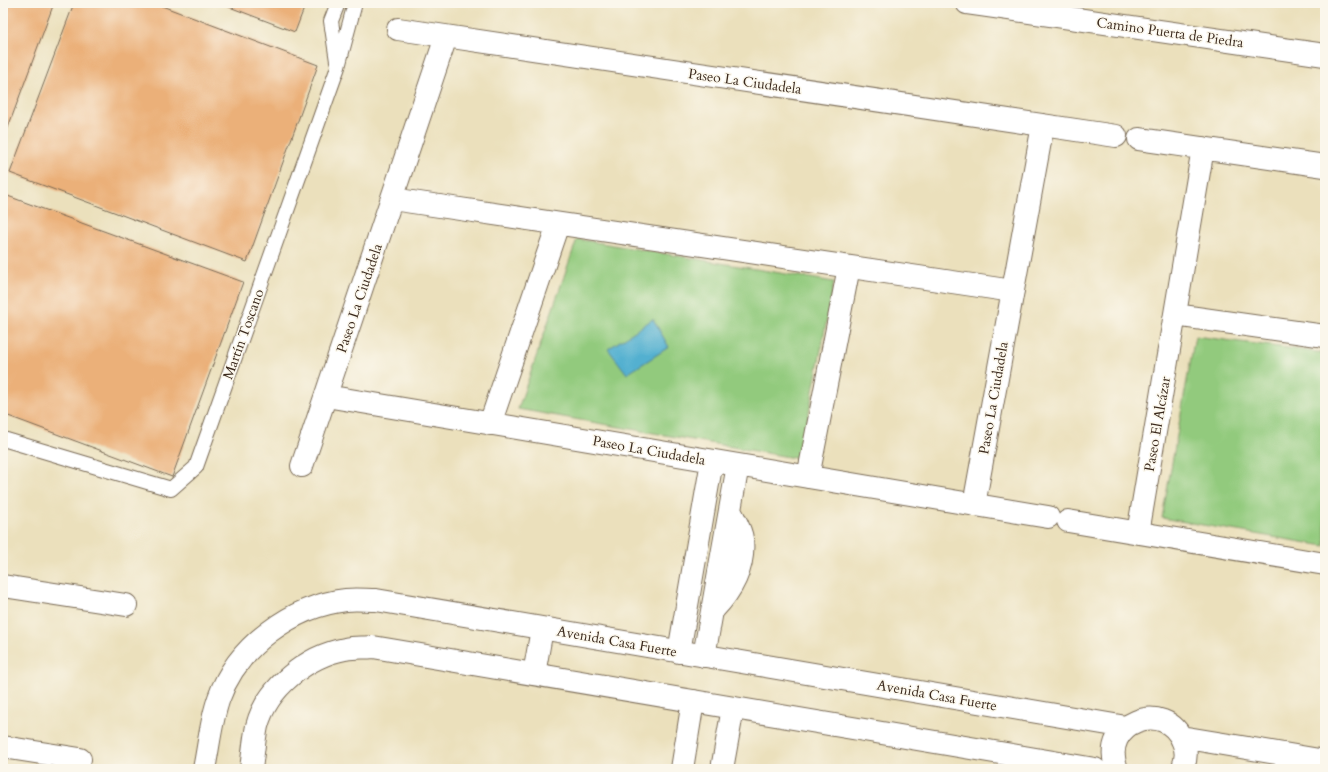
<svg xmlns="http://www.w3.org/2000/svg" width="1328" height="772" font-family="Cardo,serif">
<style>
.green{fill:#92ca7d;stroke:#667a4e}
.water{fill:#52b0d0;stroke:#466d77}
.building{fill:#ebb079}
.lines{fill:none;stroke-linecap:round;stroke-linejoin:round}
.service-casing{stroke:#796a55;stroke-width:16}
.minor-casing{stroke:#796a55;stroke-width:24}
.tertiary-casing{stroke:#796a55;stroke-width:24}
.service{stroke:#fff;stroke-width:14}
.minor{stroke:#fff;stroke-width:22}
.tertiary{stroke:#fff;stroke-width:22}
.labels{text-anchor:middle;stroke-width:3;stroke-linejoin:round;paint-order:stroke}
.street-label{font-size:14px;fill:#3b2a1e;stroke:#fbf7ec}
</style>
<rect width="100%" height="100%" fill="#fbf7ec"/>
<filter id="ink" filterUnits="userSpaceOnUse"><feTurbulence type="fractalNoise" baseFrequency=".025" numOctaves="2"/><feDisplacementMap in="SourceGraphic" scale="8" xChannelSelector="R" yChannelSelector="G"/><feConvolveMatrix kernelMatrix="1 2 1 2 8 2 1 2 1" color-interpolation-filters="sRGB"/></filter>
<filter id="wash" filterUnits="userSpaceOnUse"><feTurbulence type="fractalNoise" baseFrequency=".012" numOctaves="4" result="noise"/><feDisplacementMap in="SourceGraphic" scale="16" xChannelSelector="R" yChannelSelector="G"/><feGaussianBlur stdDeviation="0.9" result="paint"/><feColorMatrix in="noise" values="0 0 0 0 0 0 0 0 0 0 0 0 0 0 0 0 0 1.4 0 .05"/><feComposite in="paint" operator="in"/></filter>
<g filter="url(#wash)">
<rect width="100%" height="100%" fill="#ebe0bc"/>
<path class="green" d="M 577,239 L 834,282 L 800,459 L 518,409 Z
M 1195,336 L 1325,353 L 1325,546 L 1162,518 Z"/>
<path class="water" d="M 653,319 L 669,347 L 627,374 L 608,349 Z"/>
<g id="blocks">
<path class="building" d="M 3,3 L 54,3 L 3,141 Z
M 74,3 L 154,3 L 318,65 L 247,262 L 10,173 Z
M 219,3 L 306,3 L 295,32 Z
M 5,195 L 243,282 L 172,477 L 3,414 L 3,201 Z"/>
</g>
</g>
<g filter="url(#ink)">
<use href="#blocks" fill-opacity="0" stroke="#796a55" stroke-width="1"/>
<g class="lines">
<g class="service-casing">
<path id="service" d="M 337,61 L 331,21 L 338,3
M 3,439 L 171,489 L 196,467 L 338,67 L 355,3"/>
</g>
<g class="minor-casing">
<path id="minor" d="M 967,3 L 1325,55
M 398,29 L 1116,136
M 1139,139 L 1325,166
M 392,199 L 1013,291
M 1175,315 L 1325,336
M 326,396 L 1048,517
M 490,424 L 558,224
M 302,466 L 446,37
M 808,477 L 849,267
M 974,505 L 1043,125
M 1068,521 L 1325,564
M 1138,533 L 1203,148
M 3,586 L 126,605
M 714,609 C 733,589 745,567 742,539 C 741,529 734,519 730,510
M 679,652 L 712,461
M 704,656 L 738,465
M 534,674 L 542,629
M 3,747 L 80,759
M 682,769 L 693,701
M 722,769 L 733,708"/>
</g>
<g class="tertiary-casing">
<path id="tertiary" d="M 1181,737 L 1325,761
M 204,769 C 209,745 211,720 219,698 C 237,646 293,606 346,600 C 355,599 366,600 376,600 L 1126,727
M 251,769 C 253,755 254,740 257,726 C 267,688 307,656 345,649 C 354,647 364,648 373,647 L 1095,769
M 1117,769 C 1098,723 1166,697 1183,742 C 1187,751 1186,761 1182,769"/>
</g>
<use href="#service" class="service"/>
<use href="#minor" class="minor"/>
<use href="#tertiary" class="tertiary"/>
</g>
</g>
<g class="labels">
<g class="street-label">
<text transform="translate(1170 32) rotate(8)" y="5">Camino Puerta de Piedra</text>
<text transform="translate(745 81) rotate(8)" y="5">Paseo La Ciudadela</text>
<text transform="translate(359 298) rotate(-71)" y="5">Paseo La Ciudadela</text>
<text transform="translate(243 334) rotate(-70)" y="5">Martín Toscano</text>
<text transform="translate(993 398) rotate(-80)" y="5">Paseo La Ciudadela</text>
<text transform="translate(1157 424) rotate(-80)" y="5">Paseo El Alcázar</text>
<text transform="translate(649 450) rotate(10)" y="5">Paseo La Ciudadela</text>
<text transform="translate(617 641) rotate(10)" y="5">Avenida Casa Fuerte</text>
<text transform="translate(937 695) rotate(10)" y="5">Avenida Casa Fuerte</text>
</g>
</g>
<rect width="1328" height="772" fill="none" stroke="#fbf7ec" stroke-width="16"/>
</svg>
